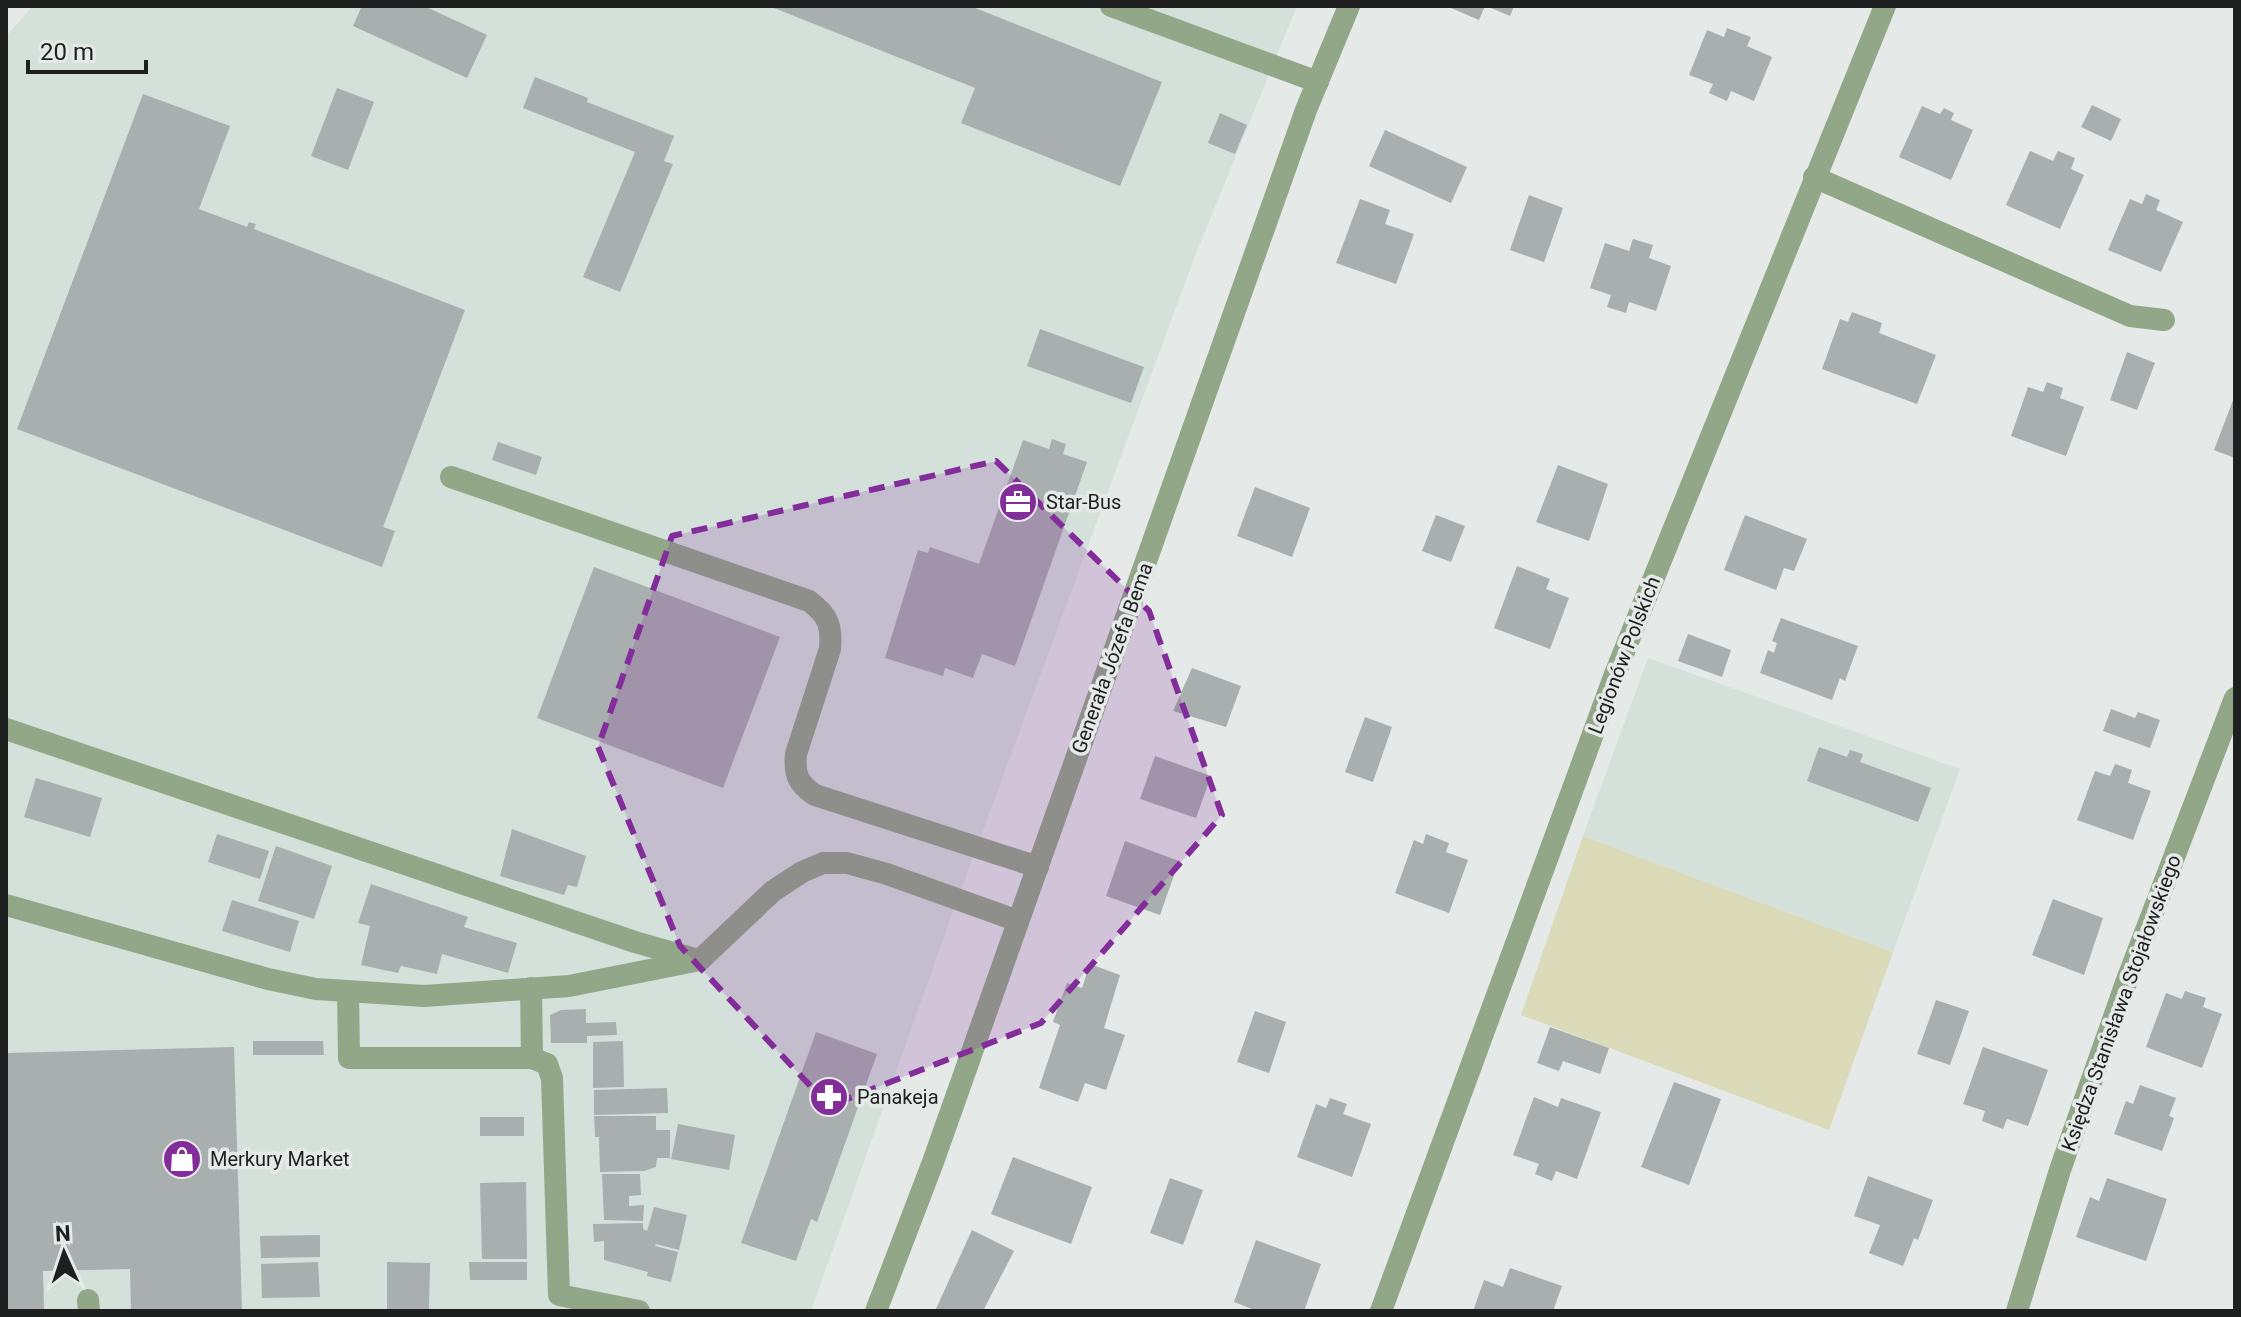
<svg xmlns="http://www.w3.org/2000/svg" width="2241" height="1317" font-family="Roboto,sans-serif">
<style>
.built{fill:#d4e1db}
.green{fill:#dbdab9}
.building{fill:#a9aeae}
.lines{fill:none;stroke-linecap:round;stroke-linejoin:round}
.service{stroke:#91a788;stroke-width:22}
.minor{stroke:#91a788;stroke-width:22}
.marked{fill:#832d9a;fill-opacity:0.2;stroke:#832d9a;stroke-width:6;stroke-dasharray:16 10;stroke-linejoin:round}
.labels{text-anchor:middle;stroke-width:7;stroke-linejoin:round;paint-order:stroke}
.poi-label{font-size:20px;fill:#1e201f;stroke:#e5eae8;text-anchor:start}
.street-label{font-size:20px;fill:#1e201f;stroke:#e5eae8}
</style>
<rect width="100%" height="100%" fill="#e5eae8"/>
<path class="built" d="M 33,6 L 1297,6 L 1195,256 L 951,917 L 811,1311 L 6,1311 L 6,36 Z
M 1648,658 L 1960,769 L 1893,952 L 1583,836 Z"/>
<path class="green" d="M 1583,836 L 1893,952 L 1829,1130 L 1521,1015 Z"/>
<path class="building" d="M 362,6 L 424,6 L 487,35 L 467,78 L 353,26 Z
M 769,6 L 970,6 L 1162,82 L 1120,186 L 961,123 L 975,88 Z
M 1452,6 L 1485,6 L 1479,20 L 1451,8 Z
M 1486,6 L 1514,6 L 1510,16 Z
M 1727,28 L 1751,37 L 1747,46 L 1772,57 L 1754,101 L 1731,91 L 1727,101 L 1709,93 L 1713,84 L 1689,75 L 1707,30 L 1724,37 Z
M 535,77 L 588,98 L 587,102 L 674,136 L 664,161 L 673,164 L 620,292 L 583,277 L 635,152 L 523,108 Z
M 337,88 L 374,102 L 348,170 L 311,156 Z
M 143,94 L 230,126 L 199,209 L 247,227 L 249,222 L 256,224 L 254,229 L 465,310 L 383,527 L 395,531 L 382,567 L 17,429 Z
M 2092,105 L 2121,119 L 2111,141 L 2081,127 Z
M 1922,106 L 1940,114 L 1944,108 L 1954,113 L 1951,120 L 1973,130 L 1951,180 L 1899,157 Z
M 1220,113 L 1247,125 L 1235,154 L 1208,143 Z
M 1385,130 L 1467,167 L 1451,203 L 1369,166 Z
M 2030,151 L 2053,161 L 2058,151 L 2075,158 L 2071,169 L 2084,175 L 2060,229 L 2006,205 Z
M 2146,194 L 2160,200 L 2156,210 L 2183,222 L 2161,272 L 2108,250 L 2130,199 L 2142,204 Z
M 1529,195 L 1563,208 L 1544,262 L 1510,250 Z
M 1360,199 L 1390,210 L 1385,224 L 1414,234 L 1396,284 L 1336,263 Z
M 1633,239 L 1653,245 L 1649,258 L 1671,266 L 1656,311 L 1629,302 L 1626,313 L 1607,307 L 1611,295 L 1590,288 L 1605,243 L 1629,251 Z
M 1852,312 L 1882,323 L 1879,333 L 1936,355 L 1917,404 L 1822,369 L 1840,319 L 1848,322 Z
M 1040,329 L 1144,367 L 1131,403 L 1027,366 Z
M 2127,352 L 2155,363 L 2137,410 L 2110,400 Z
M 2047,382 L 2063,388 L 2060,398 L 2084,407 L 2066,456 L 2011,436 L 2028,387 L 2043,392 Z
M 2235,395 L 2235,458 L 2214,450 Z
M 1052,439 L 1066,444 L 1063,454 L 1087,462 L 1015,666 L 982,654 L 973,678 L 945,668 L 943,676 L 885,658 L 918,550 L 928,553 L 930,547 L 979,564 L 1023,440 L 1049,449 Z
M 498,442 L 542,457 L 536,475 L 492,460 Z
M 1558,465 L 1608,484 L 1589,541 L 1536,522 Z
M 1255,487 L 1310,508 L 1292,557 L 1237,536 Z
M 1436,515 L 1465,526 L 1451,562 L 1422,551 Z
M 1745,515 L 1807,539 L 1794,571 L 1784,568 L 1776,590 L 1724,570 Z
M 1517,566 L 1550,579 L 1546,589 L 1569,598 L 1550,649 L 1494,628 Z
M 594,567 L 780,637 L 723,788 L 537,718 Z
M 1781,618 L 1858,646 L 1845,681 L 1840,678 L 1832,700 L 1760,673 L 1768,650 L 1774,653 L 1777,643 L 1772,641 Z
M 1688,634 L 1731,650 L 1722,677 L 1678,661 Z
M 1192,668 L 1241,686 L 1226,727 L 1173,711 Z
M 2111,709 L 2135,718 L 2138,712 L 2160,720 L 2150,748 L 2103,731 Z
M 1365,717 L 1392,727 L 1373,782 L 1345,772 Z
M 1819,747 L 1847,757 L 1850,750 L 1863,754 L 1860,762 L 1931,788 L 1918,822 L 1807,781 Z
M 1155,756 L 1211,776 L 1196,818 L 1140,799 Z
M 2115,764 L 2132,770 L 2128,783 L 2151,791 L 2133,840 L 2077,820 L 2095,771 L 2110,776 Z
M 36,778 L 102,798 L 90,837 L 24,817 Z
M 512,829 L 586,856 L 577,887 L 568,885 L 564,895 L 500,876 Z
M 217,834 L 269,851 L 260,879 L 208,862 Z
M 1426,834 L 1449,843 L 1446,852 L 1468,860 L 1449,913 L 1395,893 L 1414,840 L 1423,844 Z
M 1125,841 L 1179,861 L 1160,915 L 1106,896 Z
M 276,846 L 332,866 L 314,919 L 258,901 Z
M 371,884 L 468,917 L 464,927 L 517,943 L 508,973 L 442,954 L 437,974 L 401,966 L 398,973 L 361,965 L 370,926 L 358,923 Z
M 2053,899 L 2103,918 L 2084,975 L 2032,955 Z
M 232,900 L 299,921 L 290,952 L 222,931 Z
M 1090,964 L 1120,975 L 1104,1028 L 1125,1035 L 1106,1090 L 1085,1083 L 1078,1102 L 1039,1088 L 1060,1025 L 1053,1022 L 1067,983 L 1082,988 Z
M 2185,991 L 2206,998 L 2203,1007 L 2222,1014 L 2202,1068 L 2146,1047 L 2166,993 L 2182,999 Z
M 1936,1000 L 1969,1011 L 1950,1065 L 1917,1054 Z
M 586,1009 L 586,1023 L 616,1022 L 617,1035 L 587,1036 L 587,1043 L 551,1043 L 550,1015 L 561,1010 Z
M 1255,1011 L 1286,1022 L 1269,1073 L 1237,1062 Z
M 1550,1027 L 1609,1048 L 1600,1074 L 1563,1061 L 1559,1071 L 1537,1063 Z
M 816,1032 L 877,1054 L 817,1222 L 811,1219 L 796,1261 L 741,1243 Z
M 253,1041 L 323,1041 L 324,1055 L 253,1055 Z
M 623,1041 L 624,1087 L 593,1088 L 593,1042 Z
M 234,1047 L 242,1311 L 131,1311 L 130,1269 L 43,1271 L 44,1311 L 6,1311 L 6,1053 Z
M 1983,1047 L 2048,1070 L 2028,1126 L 2007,1119 L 2003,1129 L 1982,1121 L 1985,1111 L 1963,1104 Z
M 1674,1082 L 1721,1099 L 1689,1185 L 1641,1167 Z
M 2140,1085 L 2176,1098 L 2169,1116 L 2174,1118 L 2162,1151 L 2114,1134 L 2126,1101 L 2133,1104 Z
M 667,1088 L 668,1113 L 594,1115 L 594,1090 Z
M 1534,1097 L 1558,1107 L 1561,1098 L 1601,1112 L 1577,1179 L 1556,1171 L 1552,1181 L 1535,1174 L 1539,1164 L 1513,1155 Z
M 1330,1098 L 1347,1104 L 1343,1114 L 1371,1124 L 1352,1177 L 1297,1157 L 1316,1104 L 1326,1108 Z
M 594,1116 L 656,1116 L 656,1130 L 670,1130 L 670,1158 L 657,1158 L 656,1167 L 644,1171 L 600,1172 L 599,1137 L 595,1137 Z
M 480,1117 L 524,1117 L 524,1136 L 480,1136 Z
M 678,1124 L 735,1135 L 729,1170 L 671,1159 Z
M 1013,1157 L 1092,1187 L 1071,1244 L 991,1214 Z
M 602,1174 L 640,1174 L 641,1195 L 629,1196 L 629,1206 L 644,1205 L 643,1221 L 604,1220 Z
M 1868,1176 L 1933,1200 L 1918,1240 L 1914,1238 L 1903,1266 L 1869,1253 L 1880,1225 L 1854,1216 Z
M 1170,1178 L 1203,1190 L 1183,1245 L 1150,1233 Z
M 2107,1178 L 2167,1199 L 2146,1261 L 2076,1237 L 2090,1197 L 2099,1201 Z
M 526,1182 L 527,1259 L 482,1259 L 480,1183 Z
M 654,1207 L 687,1215 L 679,1250 L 656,1244 L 655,1246 L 678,1252 L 671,1282 L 647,1276 L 648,1272 L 604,1260 L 604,1241 L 594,1242 L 593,1224 L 643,1223 L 643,1229 L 647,1231 Z
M 972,1230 L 1014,1251 L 983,1311 L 935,1311 Z
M 320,1235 L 320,1257 L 261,1258 L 260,1236 Z
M 1256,1240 L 1321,1264 L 1304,1311 L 1257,1311 L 1234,1302 Z
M 318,1262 L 320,1297 L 262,1298 L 261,1264 Z
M 387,1262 L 430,1263 L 429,1311 L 387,1311 Z
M 469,1262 L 527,1262 L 527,1280 L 470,1280 Z
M 1510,1268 L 1562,1286 L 1553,1311 L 1473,1311 L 1484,1280 L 1503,1287 Z"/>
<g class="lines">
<path class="service" d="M 1111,6 L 1318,82
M 1814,177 L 2130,316 L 2164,320
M 451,477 L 809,601 C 828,615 832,625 830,649 L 796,754 C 794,774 798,784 815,795 L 1038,867
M 6,729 L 635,942 L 695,959
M 6,905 L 268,979 L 316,989 L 424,996 L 569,986 L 700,960 L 773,891 L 802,872 L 823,863 L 847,863 L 887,874 L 1018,921
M 531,988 L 532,1058
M 348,991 L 349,1058 L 532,1058 L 547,1064 L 552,1078 L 559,1295 L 639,1311
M 88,1300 L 89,1311"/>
<path class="minor" d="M 876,1311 L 933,1162 L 1306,110 L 1349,6
M 1381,1311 L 1615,674 L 1885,6
M 2017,1311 L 2060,1170 L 2127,980 L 2235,698"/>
</g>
<path class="marked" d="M 996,461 L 1149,611 L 1222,815 L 1041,1023 L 829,1106 L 680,946 L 598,747 L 672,536 Z"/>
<defs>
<g id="office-disc" transform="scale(2)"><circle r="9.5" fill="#832d9a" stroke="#e5eae8"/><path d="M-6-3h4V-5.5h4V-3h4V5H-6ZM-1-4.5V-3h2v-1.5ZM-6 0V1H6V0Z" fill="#fff"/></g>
<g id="pharmacy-disc" transform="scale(2)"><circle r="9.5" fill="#832d9a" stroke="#e5eae8"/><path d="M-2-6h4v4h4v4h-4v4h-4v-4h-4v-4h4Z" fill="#fff"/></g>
<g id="shop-disc" transform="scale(2)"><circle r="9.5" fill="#832d9a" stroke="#e5eae8"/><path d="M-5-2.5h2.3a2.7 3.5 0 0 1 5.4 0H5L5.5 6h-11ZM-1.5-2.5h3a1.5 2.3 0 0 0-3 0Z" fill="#fff"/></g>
</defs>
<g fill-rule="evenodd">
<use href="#office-disc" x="1018" y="502"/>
<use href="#pharmacy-disc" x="829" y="1097"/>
<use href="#shop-disc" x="182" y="1159"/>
</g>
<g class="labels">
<g class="poi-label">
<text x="1046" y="509">Star-Bus</text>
<text x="857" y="1104">Panakeja</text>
<text x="210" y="1166">Merkury Market</text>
</g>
<g class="street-label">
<text transform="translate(1624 655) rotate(-69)" y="7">Legionów Polskich</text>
<text transform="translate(1112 658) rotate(-70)" y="7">Generała Józefa Bema</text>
<text transform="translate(2121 1003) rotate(-70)" y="7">Księdza Stanisława Stojałowskiego</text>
</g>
</g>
<rect width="2241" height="1317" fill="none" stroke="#1e201f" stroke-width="16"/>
<g transform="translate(64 1253) rotate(357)" stroke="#e5eae8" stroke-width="6" paint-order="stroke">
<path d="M0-6L14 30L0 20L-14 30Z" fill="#1e201f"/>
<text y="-12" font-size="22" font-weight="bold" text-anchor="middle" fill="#1e201f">N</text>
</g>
<path d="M28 60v12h118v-12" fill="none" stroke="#1e201f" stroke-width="4"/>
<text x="40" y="60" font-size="24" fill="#1e201f" stroke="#e5eae8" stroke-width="6" paint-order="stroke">20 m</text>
</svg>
